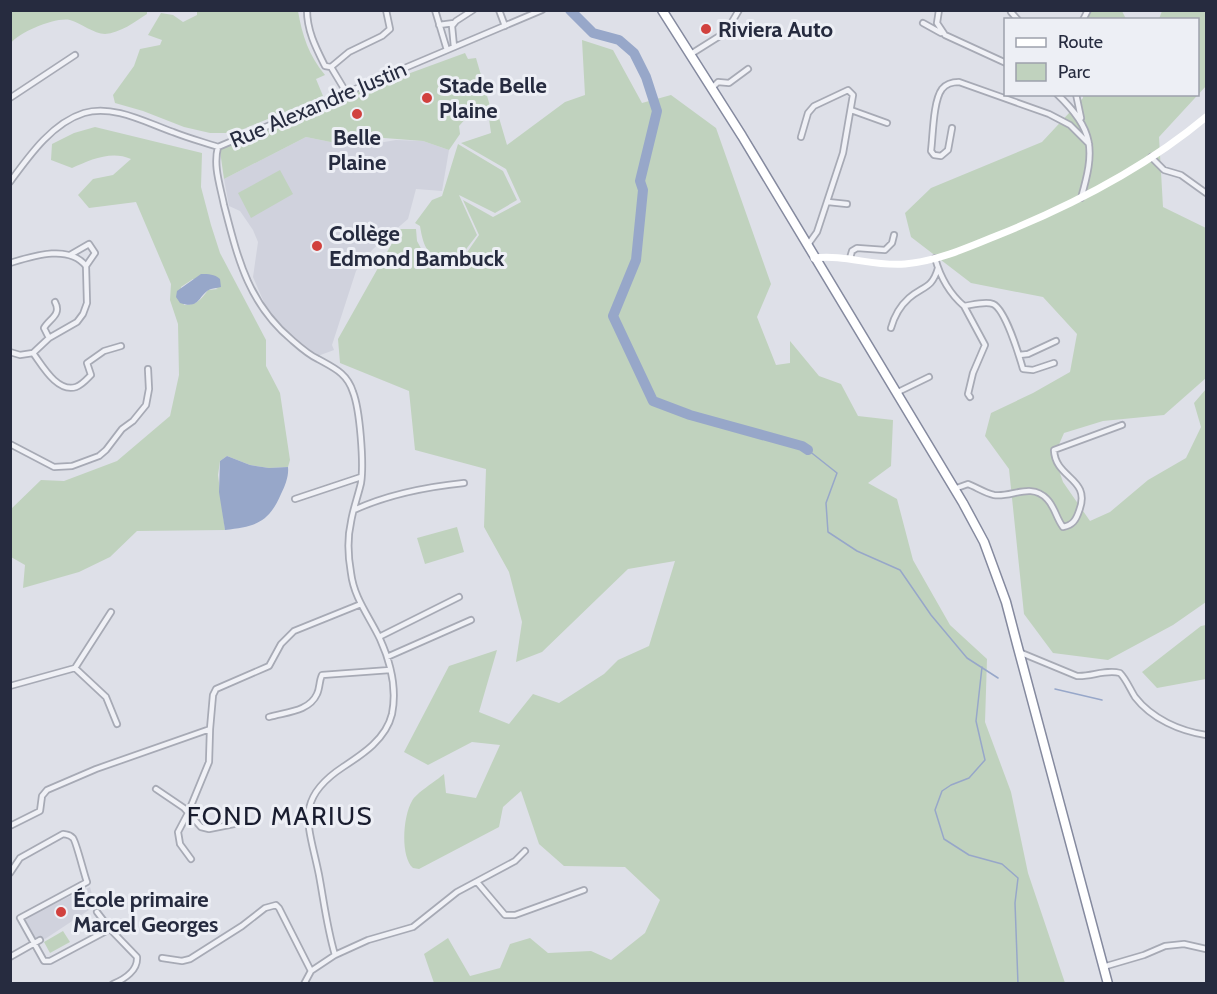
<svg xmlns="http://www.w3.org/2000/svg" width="1217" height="994" font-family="Cabin,sans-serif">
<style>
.built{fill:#d0d2dd}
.green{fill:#c0d2be;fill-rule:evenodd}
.water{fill:#97a7c9}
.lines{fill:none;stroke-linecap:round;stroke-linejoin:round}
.stream{stroke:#97a7c9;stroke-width:1.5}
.river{stroke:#97a7c9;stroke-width:10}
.street-casing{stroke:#a7aab5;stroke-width:8}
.highway-casing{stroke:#858a9f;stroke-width:11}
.street{stroke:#f0f1f6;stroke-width:4.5}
.secondary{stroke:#fff;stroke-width:7}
.highway{stroke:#fff;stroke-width:8}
.poi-dot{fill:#d1413e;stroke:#edeff5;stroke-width:2}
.labels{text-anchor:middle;stroke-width:6;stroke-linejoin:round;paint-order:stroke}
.poi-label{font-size:22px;font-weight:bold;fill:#262b3f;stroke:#edeff5;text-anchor:start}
.street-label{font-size:22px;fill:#262b3f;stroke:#edeff5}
.quarter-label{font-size:26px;letter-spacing:1.5px;fill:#191d2f;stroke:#edeff5}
</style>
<rect width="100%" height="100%" fill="#dee0e8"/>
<path class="built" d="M 306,137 L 355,147 L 396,140 L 423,141 L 449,150 L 442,191 L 416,189 L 408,219 L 373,249 L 356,271 L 332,345 L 334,350 L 315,357 L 272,321 L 253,277 L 258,242 L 253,230 L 240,211 L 229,206 L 224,179 Z
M 90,887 L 95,906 L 45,939 L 40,936 L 35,939 L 24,918 Z"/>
<path class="green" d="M 11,10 L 147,10 L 147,14 C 135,22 120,33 105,34 C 94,34 81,23 70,20 C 55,17 20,32 11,43 Z
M 197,11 L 298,11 C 302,35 309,56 325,75 L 316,79 L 323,96 L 234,133 L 210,133 L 184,127 L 143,111 L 115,103 L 113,95 L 134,66 L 140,49 L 160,45 L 162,40 L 148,35 L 161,13 L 173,15 L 183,22 L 197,15 Z
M 1095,11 L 1122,11 L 1126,19 L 1085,20 L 1087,12 Z
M 1162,11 L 1206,11 L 1206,86 L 1159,137 L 1163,207 L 1206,228 L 1206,378 L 1164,415 L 1103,421 L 1064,433 L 1054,456 L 1063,482 L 1090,521 L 1110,512 L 1148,480 L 1186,458 L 1201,427 L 1194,403 L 1206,389 L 1206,602 L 1173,625 L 1108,660 L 1053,653 L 1024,614 L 1009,469 L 985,436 L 991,413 L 1033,393 L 1070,372 L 1077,334 L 1043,297 L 971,283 L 911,237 L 905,213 L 931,188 L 1042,142 L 1083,98 L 1083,95 L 1198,94 L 1198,20 L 1159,19 Z
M 582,40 L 613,50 L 642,103 L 671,95 L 716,128 L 771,284 L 757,317 L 776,365 L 790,363 L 790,341 L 819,376 L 841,384 L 858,416 L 893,420 L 891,466 L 868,483 L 897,499 L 913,560 L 950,625 L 987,659 L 985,722 L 1011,792 L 1028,873 L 1065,983 L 434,983 L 424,954 L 448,938 L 470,976 L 500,968 L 510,944 L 530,938 L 548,953 L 591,951 L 611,960 L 645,933 L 660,900 L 625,867 L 564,866 L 539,844 L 521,791 L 503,807 L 499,827 L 419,869 L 413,868 C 400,856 403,816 412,801 C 416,793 436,781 444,774 L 446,793 L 476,798 L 500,745 L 472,742 L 428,765 L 404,752 L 449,666 L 497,650 L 479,712 L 509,724 L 533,694 L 559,703 L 604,674 L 618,660 L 649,646 L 675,561 L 628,569 L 542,652 L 516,662 L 522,622 L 509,572 L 484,527 L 486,469 L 415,450 L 409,391 L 340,363 L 338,339 L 400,229 L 416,229 L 417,241 L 430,265 L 457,267 L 479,235 L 463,200 L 493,217 L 521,202 L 506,169 L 461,143 L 491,133 L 488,112 L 497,111 L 507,145 L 565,102 L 585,95 Z
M 465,53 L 468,59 L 476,58 L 490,106 L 469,115 L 459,126 L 460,134 L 449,150 L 423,141 L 358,136 L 355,147 L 306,137 L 224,179 L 220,151 L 223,147 L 342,98 Z
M 95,127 L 202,153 L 201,187 L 211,225 L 220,253 L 266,340 L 266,366 L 280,393 L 290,460 L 288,467 L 269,468 L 250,465 L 227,456 L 220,461 L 218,475 L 225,530 L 137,531 L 110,557 L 79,572 L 23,588 L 25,565 L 11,557 L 10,510 L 41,480 L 64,481 L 117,461 L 170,416 L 179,375 L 178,324 L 170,300 L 171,284 L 136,202 L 89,208 L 78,195 L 93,179 L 113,175 L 131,159 C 111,150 90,160 72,168 L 51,160 L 52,144 L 74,133 ZM 193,279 L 218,289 L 208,290 C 201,300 196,305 184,305 L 181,287 Z
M 458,144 L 503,171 L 517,200 L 495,213 L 459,195 L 477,235 L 457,261 C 429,253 425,256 420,226 L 415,223 L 432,200 L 442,196 Z
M 280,170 L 293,194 L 251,218 L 238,193 Z
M 457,527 L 464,552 L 425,564 L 417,538 Z
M 1206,625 L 1206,679 L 1157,688 L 1142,672 L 1201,626 Z
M 63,931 L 70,942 L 50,953 L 44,942 Z"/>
<path class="water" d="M 201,274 C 209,274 214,274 220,279 L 221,287 C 218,288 214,288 211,289 C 198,294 201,310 180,303 L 176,297 L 177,291 Z
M 227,456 L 250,465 L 269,468 L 288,467 C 289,476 285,486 281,494 C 268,524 255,526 225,530 L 219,492 L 220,461 Z"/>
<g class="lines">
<path class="stream" d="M 808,450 L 837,473 L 826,503 L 828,532 L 857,551 L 900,570 L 931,615 L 967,658 L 998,678
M 982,667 L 976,721 L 985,760 L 969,778 L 951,785 L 942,791 L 935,810 L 944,839 L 969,855 L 1002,864 L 1018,878 L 1015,903 L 1018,984
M 1055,689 L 1102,700"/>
<path class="river" d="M 570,10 L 593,33 L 619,40 L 634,53 L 646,77 L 657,111 L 640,181 L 643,190 L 636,260 L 613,316 L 653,401 L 690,415 L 802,446 L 808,450"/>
<g class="street-casing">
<path id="street" d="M 307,10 C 307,31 316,48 325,66 L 331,67 L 349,52 L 382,36 L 390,29 L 386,10
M 435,10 L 447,50
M 499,10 L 505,26
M 939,10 L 937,23 L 945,35 L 1006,63
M 1011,12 L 1018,20
M 1083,20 L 1088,10
M 923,23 L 941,33
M 439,25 L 454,23
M 454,47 L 452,26 L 456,21 L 473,10
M 691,54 L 726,32 L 739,10
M 331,67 L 346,92
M 712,88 L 718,82 L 729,83 L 748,69
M 1057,94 C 1095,130 1095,150 1081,198
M 1076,94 L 1081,118
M 10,98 L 75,55
M 851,110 L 887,123
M 952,128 L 948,150 L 941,156 L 934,155 L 931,151 C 933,136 933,101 942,89 C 946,84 953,82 959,82 L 1049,114 L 1070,125 L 1089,144
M 801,137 L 808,113 L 814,106 L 848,90 L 853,95 L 843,153 L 817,232 L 807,246
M 218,147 C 213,166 220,185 224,205 C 238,259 248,303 292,340 C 300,347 309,355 318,359 C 334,368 347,373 353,392 C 360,410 364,463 361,483 C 358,496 353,509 351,522 C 347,539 348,556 351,573 C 354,598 369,616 380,639 C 390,661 397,689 392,714 C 386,739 363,754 343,767 C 293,800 309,825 319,875 C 324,902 327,928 335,955
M 1151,157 L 1164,170 L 1181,175 L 1206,193
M 10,182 C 29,156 52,123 84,113 C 113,104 147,123 173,132 C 188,138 203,142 218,147 L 542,10
M 828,202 L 847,204
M 850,258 L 852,251 L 857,248 L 885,250 L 892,243 L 894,235
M 935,258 C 940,276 950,294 964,306 C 972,305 985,301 993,304 C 1005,309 1019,355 1023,369 L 1033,370 L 1054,363
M 10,263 C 33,256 69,244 86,266
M 964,306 L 985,345 L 973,373 L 968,394 L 970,397
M 891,328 C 894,317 900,306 909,298 C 923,286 932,289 938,268
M 49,338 L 44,328 C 49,319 62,315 55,302
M 10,352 L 20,355 L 33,353 L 49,338 L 77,322 L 83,314 L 87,303 L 86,266 L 95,253 L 89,244 L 70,255
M 33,353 C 42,365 57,393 76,387 C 82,385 87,379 91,375 L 87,363 L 104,351 L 121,346
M 1019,355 L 1028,354 L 1056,341
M 896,393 L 929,377
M 10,444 L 54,467 L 72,466 L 99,456 L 106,450 L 122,429 L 133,421 L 146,405 L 149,389 L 148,369
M 954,489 L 968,484 C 976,487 985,493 994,495 C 1011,498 1031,482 1047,499 C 1055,507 1056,518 1063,527 C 1073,525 1076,520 1079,511 C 1092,478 1055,479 1054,450 L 1122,425
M 295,499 L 361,477
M 354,510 C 389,494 425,487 464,483
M 379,637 L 459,597
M 1019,652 L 1077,676 C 1091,677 1106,669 1120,673 C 1126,679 1130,689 1135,697 C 1152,719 1180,731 1206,735
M 387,657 L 471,620
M 75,668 L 111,612
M 10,686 L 75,668 L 106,697 L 117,724
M 269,717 C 285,712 309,712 317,694 C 320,688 319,681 322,675 L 390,670
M 156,789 L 184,808 L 201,827 L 209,829 L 234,824
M 10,826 L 40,811 L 42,796 L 47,790 L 96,769 L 210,729 L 213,695 L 216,689 L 269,666 L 281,644 L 294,631 L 361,604
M 191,859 L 180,844 L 178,832 L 188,813 L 209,762 L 210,729
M 10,873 L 20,858 L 63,834 C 68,835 69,834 73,838 C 76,841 84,874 87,882 L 20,918 L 44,961 L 50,961 L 110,929
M 477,882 L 505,915 L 515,915 L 584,890
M 97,912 L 110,929 L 137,957 C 138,970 125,979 113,984
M 10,957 L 40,940
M 162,958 L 182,961 L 190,959 L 242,926 L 265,908 L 276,905 L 279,908 L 311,971
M 1103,967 L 1144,955 L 1165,946 L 1184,944 L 1206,949
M 304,984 L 311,971 L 335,955 L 368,940 L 413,927 L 457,892 L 515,861 L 525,851"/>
</g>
<g class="highway-casing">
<path id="highway" d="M 662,10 L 742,136 L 963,503 L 984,542 L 1006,602 L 1017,644 L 1108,984"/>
</g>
<use href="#street" class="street"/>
<path class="secondary" d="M 814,258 C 845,254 874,267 905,264 C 937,261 967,248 996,236 C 1071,206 1144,169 1206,117"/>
<use href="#highway" class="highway"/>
</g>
<g class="poi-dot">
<circle cx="706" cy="29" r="6"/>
<circle cx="427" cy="98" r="6"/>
<circle cx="357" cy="114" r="6"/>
<circle cx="317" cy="246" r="6"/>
<circle cx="61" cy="912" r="6"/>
</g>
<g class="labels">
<g class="poi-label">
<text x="718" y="37">Riviera Auto</text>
<text x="439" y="93">Stade Belle<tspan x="439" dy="25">Plaine</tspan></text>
<text x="357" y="145" text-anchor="middle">Belle<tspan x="357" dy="25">Plaine</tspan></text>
<text x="329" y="241">Collège<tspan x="329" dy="25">Edmond Bambuck</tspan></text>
<text x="73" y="907">École primaire<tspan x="73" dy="25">Marcel Georges</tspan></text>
</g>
<g class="street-label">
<text transform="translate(318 104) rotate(-23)" y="8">Rue Alexandre Justin</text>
</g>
<g class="quarter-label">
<text x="280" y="825">FOND MARIUS</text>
</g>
</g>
<rect width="1217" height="994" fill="none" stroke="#262b3f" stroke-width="24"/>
<rect x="1004" y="18" width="195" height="78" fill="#edeff5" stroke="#9da1ac" stroke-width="1.5"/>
<rect x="1016" y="38" width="30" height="9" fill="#ffffff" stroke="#9da1ac" stroke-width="1.5"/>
<text x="1058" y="48" font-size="18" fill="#262b3f">Route</text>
<rect x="1016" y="63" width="30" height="18" fill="#c0d2be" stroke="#9da1ac" stroke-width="1.5"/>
<text x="1058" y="78" font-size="18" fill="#262b3f">Parc</text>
</svg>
